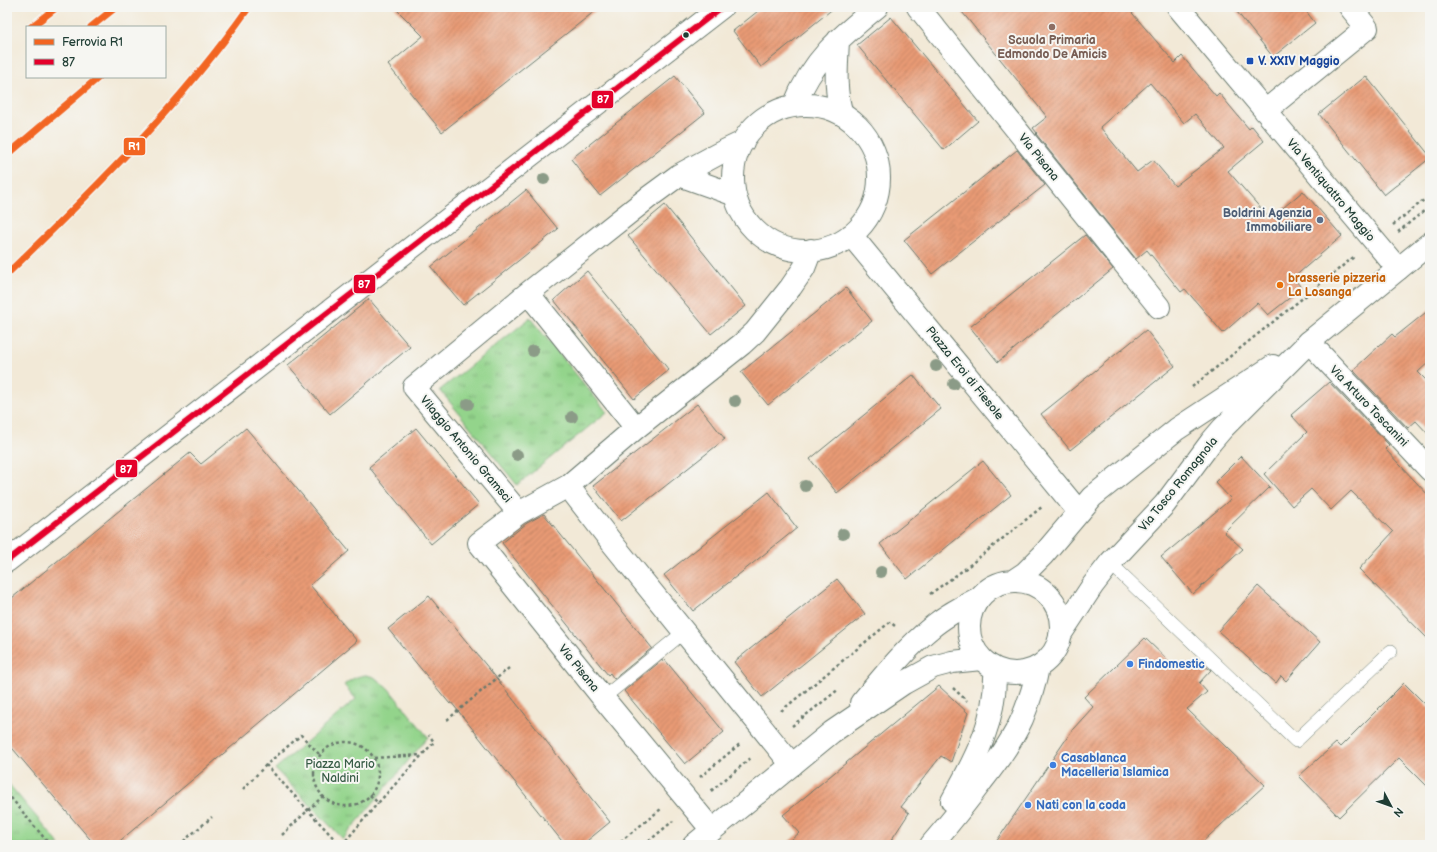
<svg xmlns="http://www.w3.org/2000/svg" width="1437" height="852" font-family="'Balsamiq Sans',sans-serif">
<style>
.park{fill:url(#park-tufts);stroke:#598860}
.building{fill:url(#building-hatch);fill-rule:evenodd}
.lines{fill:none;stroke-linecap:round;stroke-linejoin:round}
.service-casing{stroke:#69796d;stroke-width:14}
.minor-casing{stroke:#69796d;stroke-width:24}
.tertiary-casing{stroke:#69796d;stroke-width:24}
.primary-casing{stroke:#69796d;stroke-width:24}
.path{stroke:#69796d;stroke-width:2.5;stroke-dasharray:3 3;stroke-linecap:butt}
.service{stroke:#fff;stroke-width:13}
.minor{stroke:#fff;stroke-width:22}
.tertiary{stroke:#fff;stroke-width:22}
.primary{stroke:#fff;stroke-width:22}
.bus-1-casing{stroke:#f6f6f2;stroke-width:9}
.bus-1{stroke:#e4002b;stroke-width:6}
.rail-1-casing{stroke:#f6f6f2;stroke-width:10}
.rail-1{stroke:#f26522;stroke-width:7}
.tree{fill:#8b9b87}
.education-dot{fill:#8d6e63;stroke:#f6f6f2;stroke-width:1.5}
.bus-dot{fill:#1f3d34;stroke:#f6f6f2;stroke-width:1.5}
.transit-dot{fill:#1a4fb4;stroke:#f6f6f2;stroke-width:1.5}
.service-dot{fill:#5c6f8a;stroke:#f6f6f2;stroke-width:1.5}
.food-dot{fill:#e8710a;stroke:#f6f6f2;stroke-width:1.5}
.shop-dot{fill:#3f7fe0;stroke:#f6f6f2;stroke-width:1.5}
.labels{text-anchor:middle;stroke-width:4;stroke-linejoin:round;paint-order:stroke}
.education-label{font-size:12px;font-weight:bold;fill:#785e54;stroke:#f6f6f2}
.transit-label{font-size:12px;font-weight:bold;fill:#164399;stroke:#f6f6f2;text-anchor:start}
.street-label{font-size:12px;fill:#1f3d34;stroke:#f6f6f2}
.service-label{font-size:12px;font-weight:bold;fill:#4e5e75;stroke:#f6f6f2;text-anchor:end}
.food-label{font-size:12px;font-weight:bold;fill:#c56008;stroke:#f6f6f2;text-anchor:start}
.shop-label{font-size:12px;font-weight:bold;fill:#366cbe;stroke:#f6f6f2;text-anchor:start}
.park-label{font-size:12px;fill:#365b45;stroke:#f6f6f2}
.line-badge{stroke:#f6f6f2;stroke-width:1.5}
.badge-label{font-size:11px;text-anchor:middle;font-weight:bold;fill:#fff}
</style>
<defs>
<pattern id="park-tufts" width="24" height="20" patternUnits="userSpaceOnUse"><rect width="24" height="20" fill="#93d48b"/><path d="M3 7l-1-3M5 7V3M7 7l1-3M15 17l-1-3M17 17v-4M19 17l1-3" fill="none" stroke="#77ad72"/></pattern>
<pattern id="building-hatch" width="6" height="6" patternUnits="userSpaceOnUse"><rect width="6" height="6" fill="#e89a74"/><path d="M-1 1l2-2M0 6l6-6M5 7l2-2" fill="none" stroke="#bb7f60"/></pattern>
</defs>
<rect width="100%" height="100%" fill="#f6f6f2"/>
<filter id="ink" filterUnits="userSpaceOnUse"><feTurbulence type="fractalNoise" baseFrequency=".025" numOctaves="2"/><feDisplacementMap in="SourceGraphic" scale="8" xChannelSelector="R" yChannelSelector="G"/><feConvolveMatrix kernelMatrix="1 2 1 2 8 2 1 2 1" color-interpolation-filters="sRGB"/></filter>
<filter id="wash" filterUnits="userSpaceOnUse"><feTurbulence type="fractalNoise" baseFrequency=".012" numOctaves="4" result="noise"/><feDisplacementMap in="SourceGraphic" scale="16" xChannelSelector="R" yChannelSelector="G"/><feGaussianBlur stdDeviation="0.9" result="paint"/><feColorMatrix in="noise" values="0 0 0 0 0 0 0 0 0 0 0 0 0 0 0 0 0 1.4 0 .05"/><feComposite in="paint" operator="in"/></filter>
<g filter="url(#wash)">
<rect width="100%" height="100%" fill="#f2e9d7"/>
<path class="park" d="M 530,318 L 607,412 L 517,485 L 440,390 Z
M 366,675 L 374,677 L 388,688 L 428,737 L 343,839 L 275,769 L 356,699 L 344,685 C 351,679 357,676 366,675 Z
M 7,782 L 60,845 L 7,845 Z"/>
<g id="blocks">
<path class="building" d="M 394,7 L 600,7 L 442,132 L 388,65 L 423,36 Z
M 763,7 L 835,7 L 761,67 L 733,31 Z
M 958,7 L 1127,7 L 1175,63 L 1182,56 L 1216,96 L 1219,93 L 1249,129 L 1252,126 L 1264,141 L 1228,171 L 1270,219 L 1303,191 L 1342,236 L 1293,278 L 1302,288 L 1268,315 L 1257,303 L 1223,333 L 1185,289 L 1181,292 L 1147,250 L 1136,259 L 1036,134 L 1037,133 L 1033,128 L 1047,117 ZM 1150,83 L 1184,123 L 1195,114 L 1224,148 L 1175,186 L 1153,160 L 1137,172 L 1100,127 Z
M 1233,7 L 1303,7 L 1315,23 L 1273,57 Z
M 891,17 L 978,121 L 944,150 L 857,45 Z
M 675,76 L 705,113 L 600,196 L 571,159 Z
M 1366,76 L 1430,156 L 1430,158 L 1384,195 L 1319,114 Z
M 1017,150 L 1045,185 L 932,274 L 904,240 Z
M 526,190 L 558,229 L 463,305 L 431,267 Z
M 665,205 L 746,306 L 711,334 L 628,236 Z
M 1085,235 L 1113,269 L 998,362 L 970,327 Z
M 587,271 L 669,370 L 634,399 L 554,300 Z
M 846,288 L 872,321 L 768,405 L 741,372 Z
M 369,299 L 410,347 L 330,414 L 288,365 Z
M 1430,309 L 1430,361 L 1418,372 L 1430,384 L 1430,436 L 1416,421 L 1408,428 L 1353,370 L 1392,334 L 1395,337 Z
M 1146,330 L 1175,366 L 1070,450 L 1041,414 Z
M 913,375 L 941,409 L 837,493 L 810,459 Z
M 1329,382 L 1389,445 L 1385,449 L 1430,497 L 1430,641 L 1359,569 L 1393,532 L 1351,491 L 1331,510 L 1311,489 L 1292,506 L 1264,474 L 1307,432 L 1291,415 Z
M 697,404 L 725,439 L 621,521 L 593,486 Z
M 246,428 L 349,551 L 310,585 L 357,641 L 115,845 L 95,845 L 7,742 L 7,602 L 190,453 L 201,464 Z
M 416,428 L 479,504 L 431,544 L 369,467 Z
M 1241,456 L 1270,487 L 1224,532 L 1243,549 L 1193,594 L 1161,557 L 1231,499 L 1215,482 Z
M 983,461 L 1011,495 L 907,579 L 880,544 Z
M 769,492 L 797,528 L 693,611 L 664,575 Z
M 544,514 L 652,648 L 614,679 L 610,673 L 608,675 L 502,543 L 527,523 Z
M 837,579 L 865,614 L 762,697 L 734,662 Z
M 1258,586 L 1320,642 L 1286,681 L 1281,676 L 1276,683 L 1218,631 Z
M 429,596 L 490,670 L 610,822 L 582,845 L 565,845 L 451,702 L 450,704 L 388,629 Z
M 1145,638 L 1176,668 L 1188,663 L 1208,668 L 1211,670 L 1199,683 L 1207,692 L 1187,709 L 1265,785 L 1199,845 L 994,845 L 1073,729 L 1093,707 L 1084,697 Z
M 662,660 L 663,662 L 665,660 L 724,732 L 685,764 L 624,691 Z
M 1404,683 L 1430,709 L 1430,789 L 1399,758 L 1339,817 L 1299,776 L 1336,743 L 1340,747 Z
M 939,686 L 968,713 L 951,762 L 941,756 L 901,807 L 909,813 L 888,845 L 785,845 L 799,833 L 783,815 Z"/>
</g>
</g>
<g filter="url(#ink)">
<use href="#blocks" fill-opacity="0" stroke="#69796d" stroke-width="1"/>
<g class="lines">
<g class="service-casing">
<path id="service" d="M 1110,563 L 1296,741 L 1391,651
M 603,698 L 684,632"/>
</g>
<g class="minor-casing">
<path id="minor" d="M 918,7 L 1159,307
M 1178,7 L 1398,269
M 838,40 C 837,65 834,90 842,114
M733 178a73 73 0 1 1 146 0a73 73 0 1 1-146 0Z
M 794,106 C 812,60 840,37 877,7
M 1265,111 L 1367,28 L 1350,7
M 679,175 L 735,195
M 851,235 L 1079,512
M 528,293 L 636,428
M 1309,342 L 1430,470
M 568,486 L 613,544 L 792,765
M 519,513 L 414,387 L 528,293 L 649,197 L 679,175 L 718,154 L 743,142
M 7,561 L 722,7
M 712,830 L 603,698 L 479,543 L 519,513 L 568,486 L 636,428 L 742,344 L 755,332 L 791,287 L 804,268 L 811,250"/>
</g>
<g class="tertiary-casing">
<path id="tertiary" d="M 861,703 C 883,677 905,649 932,627 C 946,615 962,607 979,598
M 694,845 L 832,732 L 904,683 L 933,667 L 952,662 L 981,659"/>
</g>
<g class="primary-casing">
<path id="primary" d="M969 627a46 46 0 1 1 92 0a46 46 0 1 1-92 0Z
M 1013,581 L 1025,573 L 1043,555 L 1092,497 L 1177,429 L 1273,366
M 1060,635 L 1093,585 L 1110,563 L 1165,504 L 1211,442 L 1223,428 L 1309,342 L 1430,243
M 952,801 C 976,758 997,719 995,669
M 931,845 C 949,824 966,803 982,781 C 997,762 1012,741 1022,719 C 1029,702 1035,685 1038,667"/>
</g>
<path class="path" d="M 1393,225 L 1430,195
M 1398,232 L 1430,206
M 1192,387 L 1355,256
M 930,594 L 966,568 L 1043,506
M 953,688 L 967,701
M 781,711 L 890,622 L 895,626
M 447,720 L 509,668
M 792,726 L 839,689
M314 774a32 32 0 1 1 64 0a32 32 0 1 1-64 0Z
M 319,754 L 301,735 L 266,765 L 340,845
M 374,758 L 421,755
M 700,777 L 741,743
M 243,789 L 266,765
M 711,791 L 752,757
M 7,793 L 50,845
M 370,795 L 378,803 L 434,742 L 429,735
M 282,835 L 323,796
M 152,845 L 153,844 L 157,845
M 179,845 L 212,817
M 342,845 L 378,803
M 616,845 L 661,809
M 644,845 L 673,821"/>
<use href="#service" class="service"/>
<use href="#minor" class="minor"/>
<use href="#tertiary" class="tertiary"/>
<use href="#primary" class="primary"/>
<g class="bus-1-casing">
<path id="bus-1" d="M 7,561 L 722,7"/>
</g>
<use href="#bus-1" class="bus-1"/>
<g class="rail-1-casing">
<path id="rail-1" d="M 31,27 L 57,7
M 91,27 L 116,7
M 13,150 L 99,77
M 7,274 C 93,191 180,105 249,7"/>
</g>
<use href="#rail-1" class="rail-1"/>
</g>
<g class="tree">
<circle cx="544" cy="179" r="6"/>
<circle cx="533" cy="351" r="6"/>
<circle cx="936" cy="366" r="6"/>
<circle cx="954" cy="384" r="6"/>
<circle cx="735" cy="401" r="6"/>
<circle cx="468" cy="404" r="6"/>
<circle cx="572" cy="417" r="6"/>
<circle cx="517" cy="455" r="6"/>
<circle cx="805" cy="486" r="6"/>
<circle cx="843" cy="534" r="6"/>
<circle cx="881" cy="572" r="6"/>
</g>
</g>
<circle class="education-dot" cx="1052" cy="27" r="4"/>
<circle class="bus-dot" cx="686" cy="35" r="3.5"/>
<rect class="transit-dot" x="1246" y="57" width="8" height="8" rx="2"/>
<circle class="service-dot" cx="1320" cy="220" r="4"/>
<circle class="food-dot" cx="1280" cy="285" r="4"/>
<g class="shop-dot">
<circle cx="1130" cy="664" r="4"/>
<circle cx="1053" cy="765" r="4"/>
<circle cx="1028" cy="805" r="4"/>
</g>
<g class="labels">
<g class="education-label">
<text x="1052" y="44">Scuola Primaria<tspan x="1052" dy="14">Edmondo De Amicis</tspan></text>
</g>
<g class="transit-label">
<text x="1258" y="65">V. XXIV Maggio</text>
</g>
<g class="street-label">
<text transform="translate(1039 157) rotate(51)" y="4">Via Pisana</text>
<text transform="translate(1331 190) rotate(50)" y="4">Via Ventiquattro Maggio</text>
<text transform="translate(965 373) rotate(51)" y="4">Piazza Eroi di Fiesole</text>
<text transform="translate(1369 406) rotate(46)" y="4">Via Arturo Toscanini</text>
<text transform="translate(466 449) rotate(50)" y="4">Vilaggio Antonio Gramsci</text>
<text transform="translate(1178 484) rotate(-51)" y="4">Via Tosco Romagnola</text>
<text transform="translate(579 668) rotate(51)" y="4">Via Pisana</text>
</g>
<g class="service-label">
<text x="1312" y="217">Boldrini Agenzia<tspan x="1312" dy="14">Immobiliare</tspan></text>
</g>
<g class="food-label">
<text x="1288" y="282">brasserie pizzeria<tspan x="1288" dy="14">La Losanga</tspan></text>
</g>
<g class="shop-label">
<text x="1138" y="668">Findomestic</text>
<text x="1061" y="762">Casablanca<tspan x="1061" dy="14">Macelleria Islamica</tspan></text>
<text x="1036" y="809">Nati con la coda</text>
</g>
<g class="park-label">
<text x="340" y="768">Piazza Mario<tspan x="340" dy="14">Naldini</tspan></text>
</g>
</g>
<g class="line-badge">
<rect x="591" y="90" width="23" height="19" rx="4" fill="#e4002b"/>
<rect x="123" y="137" width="23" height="19" rx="4" fill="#f26522"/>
<rect x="353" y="274" width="23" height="20" rx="4" fill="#e4002b"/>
<rect x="115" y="459" width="23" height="19" rx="4" fill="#e4002b"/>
</g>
<g class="badge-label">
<text x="603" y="103">87</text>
<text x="134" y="150">R1</text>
<text x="364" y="288">87</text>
<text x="126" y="473">87</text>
</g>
<rect width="1437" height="852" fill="none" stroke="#f6f6f2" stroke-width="24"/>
<rect x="26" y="26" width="140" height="52" fill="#f6f6f2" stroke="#a0aca6"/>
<rect x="34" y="39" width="20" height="6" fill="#f26522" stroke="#a0aca6"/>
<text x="62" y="46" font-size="12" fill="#1f3d34">Ferrovia R1</text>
<rect x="34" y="59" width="20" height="6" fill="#e4002b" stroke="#a0aca6"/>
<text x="62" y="66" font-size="12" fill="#1f3d34">87</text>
<g transform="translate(1391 806) rotate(131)" stroke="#f6f6f2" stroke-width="3" paint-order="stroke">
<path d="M0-3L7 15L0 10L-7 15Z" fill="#1f3d34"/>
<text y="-6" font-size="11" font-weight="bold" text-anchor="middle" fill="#1f3d34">N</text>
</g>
</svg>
